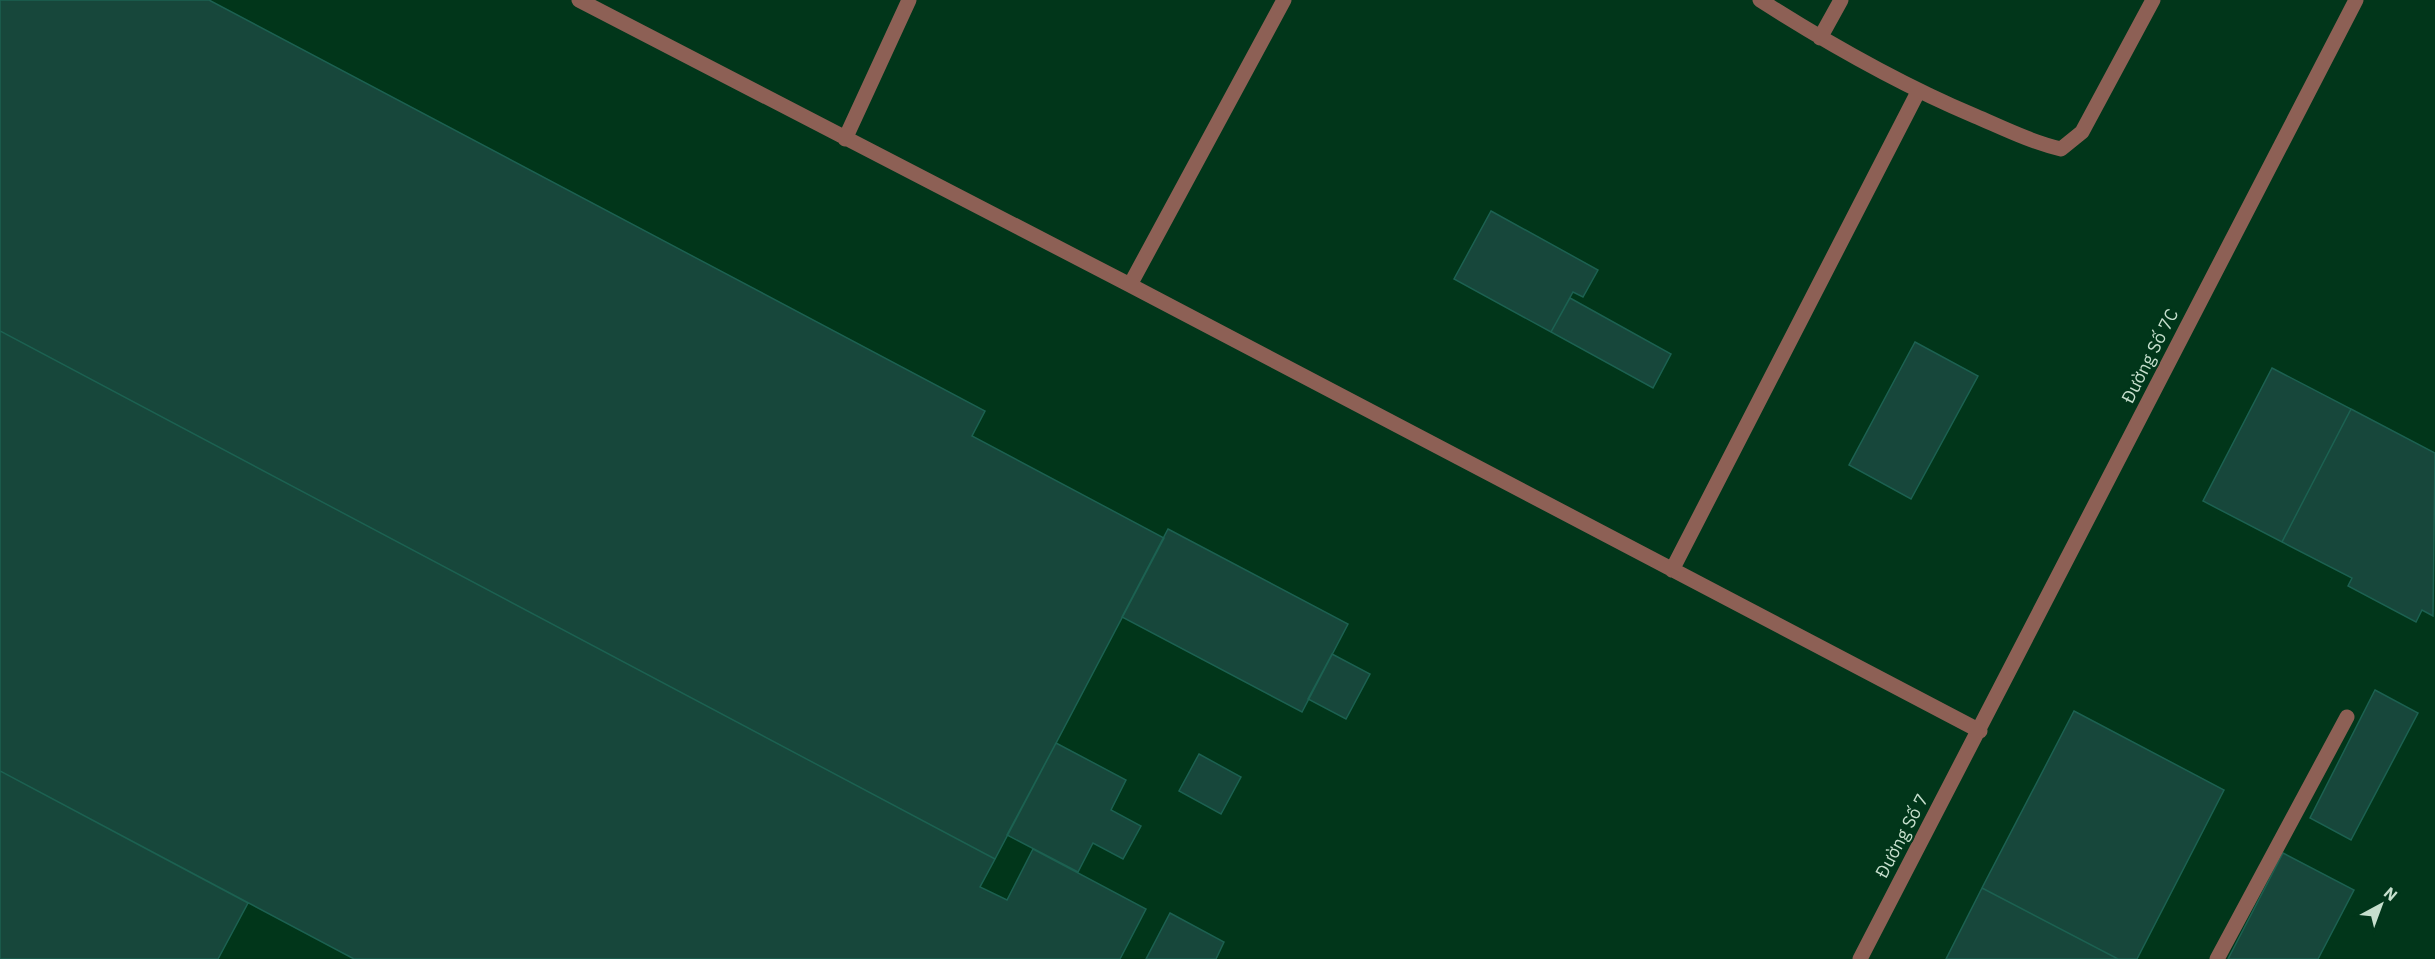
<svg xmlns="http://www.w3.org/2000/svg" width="2435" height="959" font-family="'IBM Plex Sans',sans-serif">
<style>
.building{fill:#17473b;stroke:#1c6151;stroke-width:1.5}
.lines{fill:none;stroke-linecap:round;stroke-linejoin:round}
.minor{stroke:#8d6055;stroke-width:15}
.labels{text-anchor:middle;stroke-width:4.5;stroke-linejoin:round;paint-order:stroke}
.street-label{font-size:18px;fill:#c6dfcd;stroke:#01361a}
</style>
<rect width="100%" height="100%" fill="#01361a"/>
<path class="building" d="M 0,0 L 209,0 L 985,411 L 972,436 L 1164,538 L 995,859 L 0,331 Z
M 1491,211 L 1598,270 L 1583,297 L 1573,292 L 1551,332 L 1454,279 Z
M 1570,298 L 1671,354 L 1653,388 L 1551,332 Z
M 0,331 L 995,859 L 980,887 L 1007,900 L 1033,849 L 1146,909 L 1120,959 L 354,959 L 0,771 Z
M 1915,342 L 1978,376 L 1911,499 L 1849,465 Z
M 2272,368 L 2351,409 L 2282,542 L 2203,501 Z
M 2351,409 L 2435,453 L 2433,616 L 2422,610 L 2416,622 L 2348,586 L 2352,578 L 2282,542 Z
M 1168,529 L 1348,624 L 1302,712 L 1122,617 Z
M 1332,654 L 1370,674 L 1346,719 L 1308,699 Z
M 2375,690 L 2418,713 L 2351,840 L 2310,818 Z
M 2074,711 L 2224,790 L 2137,959 L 2118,959 L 1982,888 Z
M 1056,743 L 1126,780 L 1111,810 L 1141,826 L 1123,859 L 1093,843 L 1078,872 L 1007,835 Z
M 1199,754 L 1241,777 L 1221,814 L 1179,791 Z
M 0,771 L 248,903 L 218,959 L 0,959 Z
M 2283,853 L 2354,890 L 2318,959 L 2228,959 Z
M 1982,888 L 2118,959 L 1946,959 Z
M 1170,913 L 1224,942 L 1216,959 L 1146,959 Z"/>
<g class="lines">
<path class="minor" d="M 579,0 L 1130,285 L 1980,731
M 1760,0 C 1829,44 1899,84 1975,116 C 2003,128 2031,142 2061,149 L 2082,132 L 2153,0
M 1820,38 L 1841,0
M 845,139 L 909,0
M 1130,285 L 1284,0
M 1672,570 L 1918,92
M 1860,959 L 2356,0
M 2217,959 L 2347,717"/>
</g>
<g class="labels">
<g class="street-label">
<text transform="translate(2150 356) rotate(-63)" y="6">Đường Số 7C</text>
<text transform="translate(1902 836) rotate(-62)" y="6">Đường Số 7</text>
</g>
</g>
<g transform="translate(2381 905) rotate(41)" stroke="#01361a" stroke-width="4.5" paint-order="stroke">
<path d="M0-4.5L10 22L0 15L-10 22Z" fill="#c6dfcd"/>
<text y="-9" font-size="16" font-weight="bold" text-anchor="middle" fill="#c6dfcd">N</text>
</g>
</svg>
